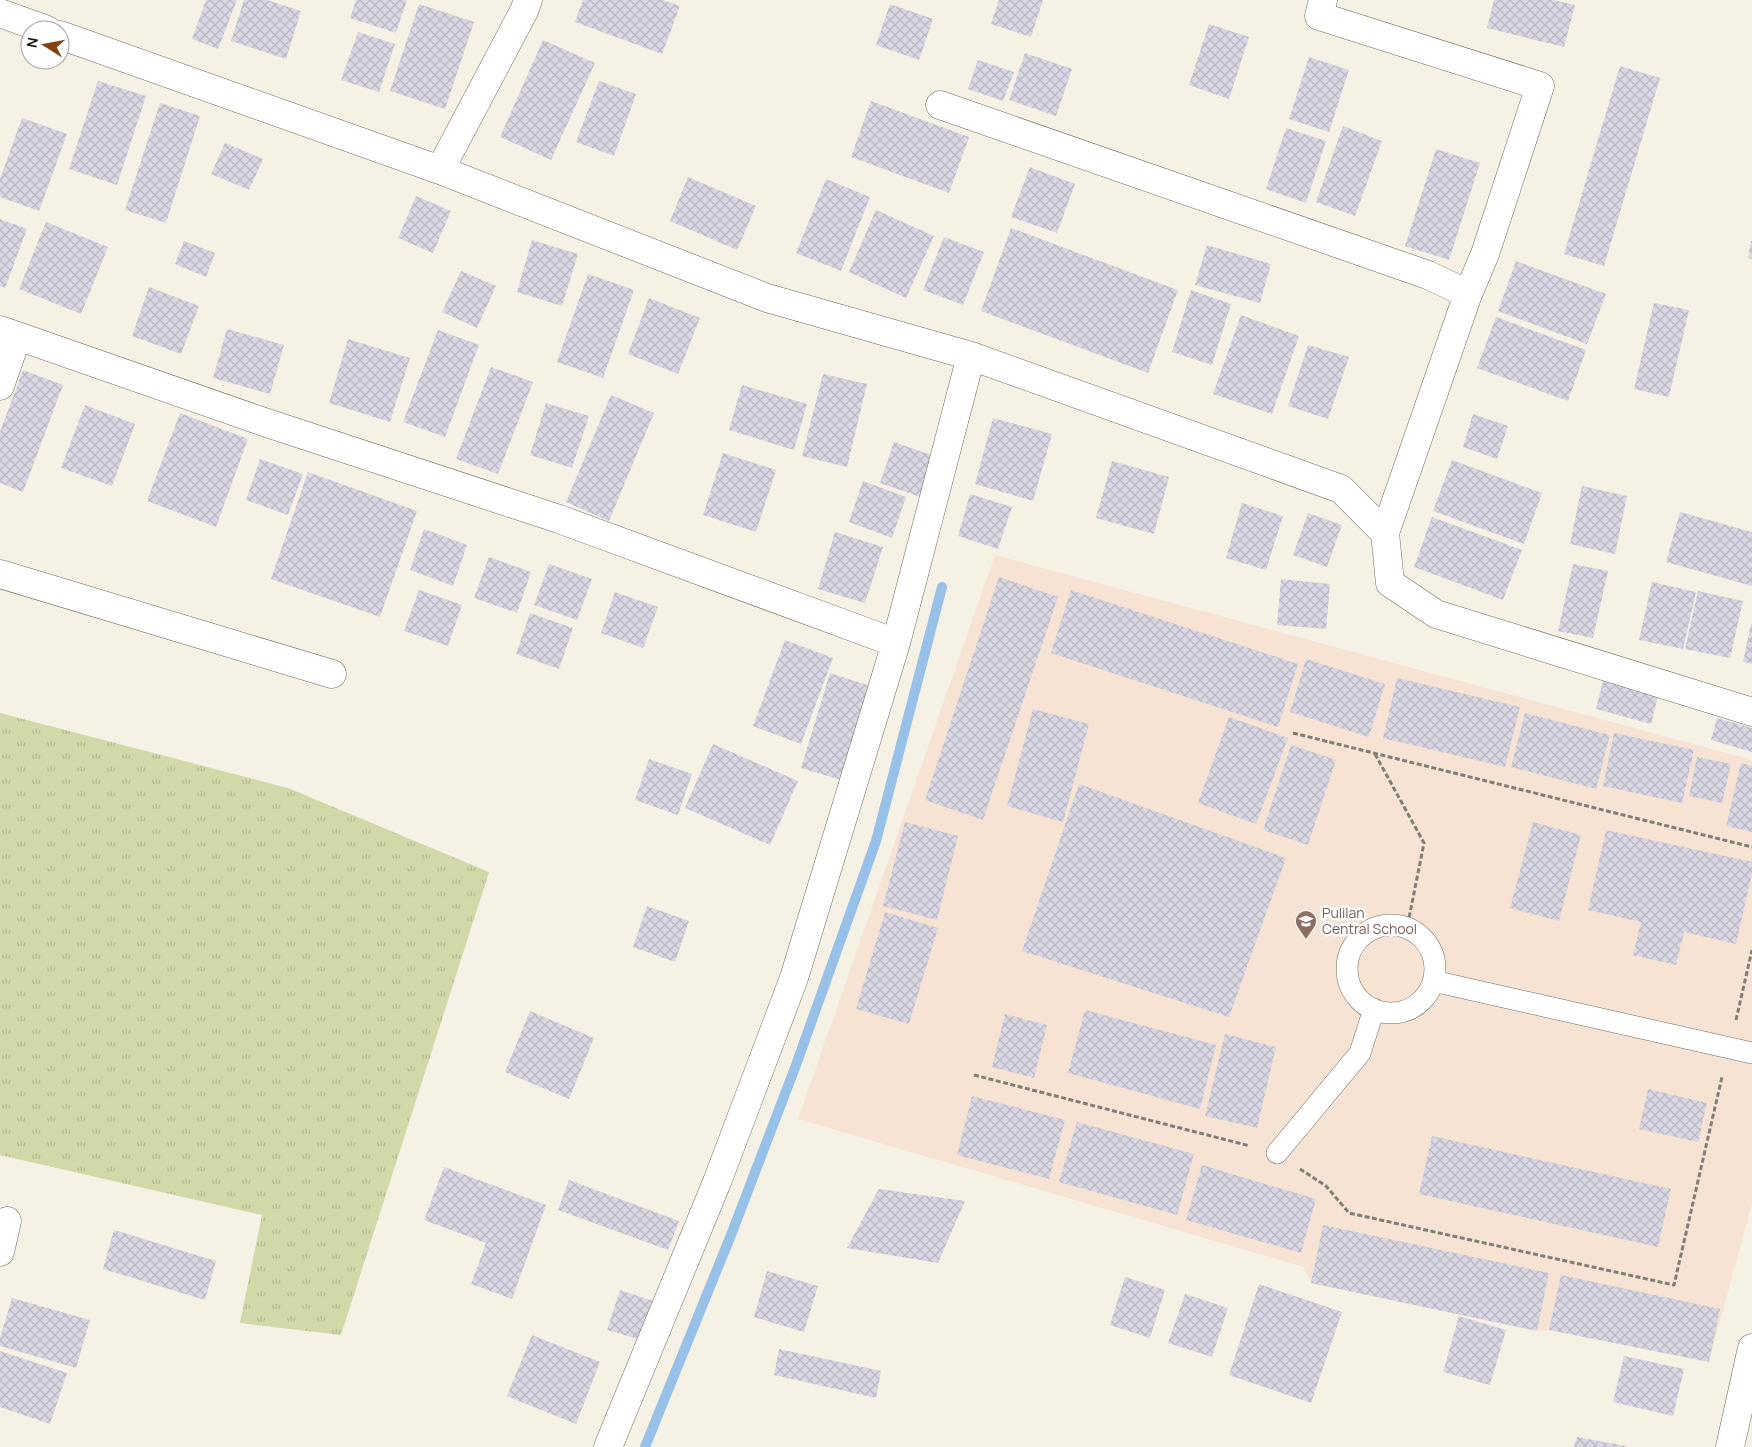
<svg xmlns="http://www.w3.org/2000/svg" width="1752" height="1447" font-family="Manrope,sans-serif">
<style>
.education{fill:#f6e3d3}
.grass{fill:url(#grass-tufts)}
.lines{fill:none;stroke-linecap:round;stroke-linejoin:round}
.stream{stroke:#97c1e8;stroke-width:10}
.building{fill:url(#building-cross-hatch)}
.lane-casing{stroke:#6f6b60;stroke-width:22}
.street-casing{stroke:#6f6b60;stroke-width:29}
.path{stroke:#817e75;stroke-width:3;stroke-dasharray:5 2.5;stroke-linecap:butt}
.lane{stroke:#fff;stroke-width:21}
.street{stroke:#fff;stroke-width:28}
.labels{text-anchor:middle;stroke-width:5;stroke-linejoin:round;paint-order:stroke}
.education-label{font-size:14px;fill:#785e54;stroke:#fff;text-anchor:start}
</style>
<defs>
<pattern id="grass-tufts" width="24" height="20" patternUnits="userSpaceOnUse" patternTransform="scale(1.25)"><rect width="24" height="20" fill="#d1d9a9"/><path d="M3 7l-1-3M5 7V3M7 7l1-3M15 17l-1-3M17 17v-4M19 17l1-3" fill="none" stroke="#b3b990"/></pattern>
<pattern id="building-cross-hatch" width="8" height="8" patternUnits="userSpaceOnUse" patternTransform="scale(1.25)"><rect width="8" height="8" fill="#d9d7e4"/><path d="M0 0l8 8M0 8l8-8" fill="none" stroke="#b9b8c2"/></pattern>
</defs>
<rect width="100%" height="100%" fill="#f5f1e4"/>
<path class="education" d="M 995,555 L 1752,760 L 1752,1203 L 1709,1362 L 1550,1330 L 1537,1331 L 1311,1283 L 1304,1267 L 798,1119 Z"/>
<path class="grass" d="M 0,713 L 288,788 L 489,872 L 341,1335 L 240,1323 L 262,1215 L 0,1155 Z"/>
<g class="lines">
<path class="stream" d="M 645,1447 L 731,1235 L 796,1065 L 876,841 L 942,587"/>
</g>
<path class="building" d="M 206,0 L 237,0 L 218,49 L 192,39 Z
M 244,0 L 267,0 L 301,11 L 286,59 L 231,41 Z
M 356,0 L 407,0 L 396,33 L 350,18 Z
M 583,0 L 663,0 L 680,6 L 662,54 L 575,22 Z
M 999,0 L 1043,0 L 1031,37 L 991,24 Z
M 1494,0 L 1554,0 L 1575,5 L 1564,47 L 1487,28 Z
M 419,4 L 474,22 L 445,109 L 390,91 Z
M 890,4 L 933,19 L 919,60 L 876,45 Z
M 1209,24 L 1249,37 L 1229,99 L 1189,85 Z
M 358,32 L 395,44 L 379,92 L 341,80 Z
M 543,40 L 595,63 L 551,160 L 500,137 Z
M 1025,53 L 1072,69 L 1056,116 L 1009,100 Z
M 1309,57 L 1349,70 L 1329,132 L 1289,119 Z
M 978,60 L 1014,72 L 1003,101 L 968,89 Z
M 1620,66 L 1660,78 L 1604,266 L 1564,254 Z
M 98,81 L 146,96 L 117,185 L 69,169 Z
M 599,81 L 636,94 L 614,156 L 576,142 Z
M 871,101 L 969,137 L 949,193 L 851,157 Z
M 160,103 L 200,116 L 166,223 L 125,210 Z
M 22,118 L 67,134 L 39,211 L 0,197 L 0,179 Z
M 1343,126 L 1382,141 L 1355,216 L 1316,202 Z
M 1286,128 L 1326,141 L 1306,203 L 1266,189 Z
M 225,143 L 263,159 L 249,190 L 211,174 Z
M 1436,149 L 1480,163 L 1449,260 L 1405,246 Z
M 1030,167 L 1075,184 L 1057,233 L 1011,217 Z
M 688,177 L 756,206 L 737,250 L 670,221 Z
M 826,179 L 870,197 L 841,271 L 796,253 Z
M 416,196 L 451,211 L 433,253 L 398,238 Z
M 876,210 L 934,236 L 906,298 L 849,272 Z
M 0,219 L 27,229 L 5,288 L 0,286 Z
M 46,222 L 108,247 L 81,314 L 19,289 Z
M 1011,228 L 1178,290 L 1148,373 L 981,311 Z
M 944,237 L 984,252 L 963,305 L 923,290 Z
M 532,240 L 578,254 L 562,306 L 517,292 Z
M 184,241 L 215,253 L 206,277 L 175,264 Z
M 1751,241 L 1752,241 L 1752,259 L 1748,258 Z
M 1207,245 L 1271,264 L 1260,303 L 1195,285 Z
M 1516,261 L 1606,294 L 1587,344 L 1498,311 Z
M 461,271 L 496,286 L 477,328 L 442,312 Z
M 588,274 L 634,290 L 603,378 L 557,362 Z
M 149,287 L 199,306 L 181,354 L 132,336 Z
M 1191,290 L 1231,304 L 1212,365 L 1172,352 Z
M 649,298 L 700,318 L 678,374 L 628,354 Z
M 1654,303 L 1689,310 L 1669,397 L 1634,389 Z
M 1241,315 L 1299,336 L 1272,414 L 1213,394 Z
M 1496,317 L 1586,350 L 1568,401 L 1477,368 Z
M 227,329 L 284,345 L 270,394 L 213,378 Z
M 438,330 L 479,345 L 445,437 L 403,422 Z
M 348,339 L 410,358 L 390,422 L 329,403 Z
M 1308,345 L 1349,357 L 1328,419 L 1288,406 Z
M 491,367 L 533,382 L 498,474 L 456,459 Z
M 23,370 L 63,385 L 23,492 L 0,483 L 0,432 Z
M 823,374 L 867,384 L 847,467 L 802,456 Z
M 742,385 L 807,404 L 794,450 L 729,430 Z
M 611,395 L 654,413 L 609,521 L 566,502 Z
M 546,403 L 589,416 L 572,468 L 530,455 Z
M 85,405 L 135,424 L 112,486 L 61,468 Z
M 180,413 L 248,439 L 216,527 L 147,501 Z
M 1473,414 L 1508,426 L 1497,459 L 1463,447 Z
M 993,418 L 1052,434 L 1033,501 L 975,484 Z
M 894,442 L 937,457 L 923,498 L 880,483 Z
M 723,453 L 776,470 L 756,532 L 703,515 Z
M 260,459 L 303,474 L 288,515 L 246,500 Z
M 1452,460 L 1542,493 L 1524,544 L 1433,511 Z
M 1112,461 L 1169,477 L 1154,534 L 1096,518 Z
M 308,472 L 417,511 L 380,617 L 271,579 Z
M 863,481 L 906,497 L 892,538 L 849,522 Z
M 1582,486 L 1627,496 L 1615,554 L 1570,544 Z
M 970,494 L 1012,507 L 998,549 L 958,536 Z
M 1242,503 L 1283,516 L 1266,570 L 1226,558 Z
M 1680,512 L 1752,532 L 1752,586 L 1666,562 Z
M 1308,513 L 1342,525 L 1327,567 L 1293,555 Z
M 1432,517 L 1522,550 L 1503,600 L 1414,567 Z
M 424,529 L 467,545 L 453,586 L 410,570 Z
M 835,532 L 883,547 L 865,603 L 818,589 Z
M 489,557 L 531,572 L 517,613 L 474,598 Z
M 549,564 L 592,579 L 577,620 L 534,605 Z
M 1573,564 L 1608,571 L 1593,638 L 1558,631 Z
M 999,577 L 1058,597 L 983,820 L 925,800 Z
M 1281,579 L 1330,584 L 1326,629 L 1277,625 Z
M 1652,582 L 1696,592 L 1683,649 L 1639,640 Z
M 419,590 L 462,605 L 448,646 L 404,631 Z
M 1071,590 L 1298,664 L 1278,727 L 1051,653 Z
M 1698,591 L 1743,601 L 1730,658 L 1685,649 Z
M 615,592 L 658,607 L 643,648 L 601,633 Z
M 530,613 L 573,628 L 559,669 L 516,654 Z
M 1751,624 L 1752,624 L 1752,664 L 1743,662 Z
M 785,640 L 833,658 L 801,744 L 753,726 Z
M 1306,659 L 1385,684 L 1369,737 L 1290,712 Z
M 830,673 L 870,686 L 841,780 L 801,768 Z
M 1397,678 L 1520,707 L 1505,767 L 1383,738 Z
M 1603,681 L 1658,696 L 1651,724 L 1596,709 Z
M 1033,709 L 1089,724 L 1063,822 L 1007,806 Z
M 1525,713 L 1610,735 L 1596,789 L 1511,767 Z
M 1229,717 L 1288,738 L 1256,824 L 1198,803 Z
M 1717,718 L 1752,728 L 1752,752 L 1711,740 Z
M 1614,733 L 1694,750 L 1682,803 L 1603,786 Z
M 713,744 L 798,781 L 770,845 L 685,808 Z
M 1291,745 L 1336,760 L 1308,845 L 1263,830 Z
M 1697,757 L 1731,764 L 1722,803 L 1689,796 Z
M 649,759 L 692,774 L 678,815 L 635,800 Z
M 1741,763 L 1752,766 L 1752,832 L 1726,826 Z
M 1079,784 L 1286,858 L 1229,1017 L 1022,951 Z
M 905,822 L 958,836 L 937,920 L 883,906 Z
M 1533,822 L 1581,835 L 1559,921 L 1510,908 Z
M 1606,830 L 1752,862 L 1752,873 L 1736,944 L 1684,932 L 1676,965 L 1633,955 L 1641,922 L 1588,910 Z
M 647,906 L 689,921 L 675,962 L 633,947 Z
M 885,912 L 938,928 L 909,1024 L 856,1009 Z
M 1085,1010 L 1216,1045 L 1200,1109 L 1068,1073 Z
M 530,1011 L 594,1038 L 569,1099 L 505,1072 Z
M 1005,1014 L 1047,1025 L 1034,1078 L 992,1067 Z
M 1225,1034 L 1276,1047 L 1257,1128 L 1205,1116 Z
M 1648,1089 L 1707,1103 L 1698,1142 L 1639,1129 Z
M 972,1096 L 1065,1120 L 1049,1179 L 957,1155 Z
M 1077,1122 L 1194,1154 L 1177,1215 L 1059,1182 Z
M 1432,1136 L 1671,1189 L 1658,1247 L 1419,1194 Z
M 1202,1165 L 1316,1199 L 1301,1253 L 1186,1220 Z
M 444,1167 L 546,1205 L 512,1299 L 471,1284 L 486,1243 L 424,1220 Z
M 569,1180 L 679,1221 L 668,1250 L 558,1210 Z
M 879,1189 L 965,1201 L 938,1263 L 847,1248 Z
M 1323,1225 L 1549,1273 L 1537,1331 L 1311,1283 Z
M 114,1230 L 216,1261 L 205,1300 L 103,1269 Z
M 767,1271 L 818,1286 L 804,1332 L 754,1317 Z
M 1561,1275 L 1720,1309 L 1709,1362 L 1549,1330 Z
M 1125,1277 L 1165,1290 L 1150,1338 L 1110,1325 Z
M 1259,1284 L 1342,1312 L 1311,1403 L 1229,1375 Z
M 620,1290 L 656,1302 L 645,1341 L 607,1330 Z
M 1185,1294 L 1228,1308 L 1212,1357 L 1168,1343 Z
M 12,1298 L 90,1320 L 76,1368 L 0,1346 L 0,1338 Z
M 1459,1316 L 1506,1330 L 1490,1385 L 1443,1372 Z
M 532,1335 L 600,1362 L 576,1424 L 507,1396 Z
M 779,1349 L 881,1371 L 876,1398 L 774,1375 Z
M 0,1351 L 67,1373 L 50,1424 L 0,1407 Z
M 1624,1356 L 1684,1369 L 1673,1416 L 1613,1402 Z
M 1577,1437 L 1626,1446 L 1626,1447 L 1574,1447 Z"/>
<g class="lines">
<g class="lane-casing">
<path id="lane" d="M1347 969a44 44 0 1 1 88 0a44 44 0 1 1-88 0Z
M 1433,981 L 1752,1053
M 1277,1153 L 1360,1053 L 1374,1009"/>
</g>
<g class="street-casing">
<path id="street" d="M 0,13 L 47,30
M 60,35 L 440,170 L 767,298 L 971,356 L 1341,489 L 1385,533 L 1390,583 L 1436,614 L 1752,712
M 940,105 L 1428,275 L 1468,294 L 1485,254 L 1540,86 L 1319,16 L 1323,0
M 440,170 L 524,11 L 528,0
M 0,330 L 264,422 L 559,519 L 896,643
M 0,386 L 17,337
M 1385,533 L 1468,294
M 0,574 L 332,674
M 0,1252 L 7,1221
M 608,1447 L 717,1182 L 794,978 L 896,643 L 971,356
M 1730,1447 L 1752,1348"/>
</g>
<path class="path" d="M 1293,733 L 1752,847
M 1375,754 L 1424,843 L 1407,928
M 1736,1020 L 1752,950
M 974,1075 L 1250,1146
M 1300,1169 L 1326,1186 L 1349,1213 L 1674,1285 L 1722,1077"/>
<use href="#lane" class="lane"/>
<use href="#street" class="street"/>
</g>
<defs>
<g id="school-pin" transform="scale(1.125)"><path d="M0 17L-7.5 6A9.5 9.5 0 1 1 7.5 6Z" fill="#8d6e63" stroke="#fff"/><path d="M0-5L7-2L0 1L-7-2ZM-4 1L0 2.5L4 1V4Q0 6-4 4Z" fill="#fff"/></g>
</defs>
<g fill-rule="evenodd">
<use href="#school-pin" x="1306" y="921"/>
</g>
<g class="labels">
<g class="education-label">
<text x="1322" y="918">Pulilan<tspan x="1322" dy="16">Central School</tspan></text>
</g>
</g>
<g transform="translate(45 45) rotate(281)"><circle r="24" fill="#ffffff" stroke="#a1a19f"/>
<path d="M0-4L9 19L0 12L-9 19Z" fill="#854213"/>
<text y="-8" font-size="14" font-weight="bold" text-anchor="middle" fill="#15130f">N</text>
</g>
</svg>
